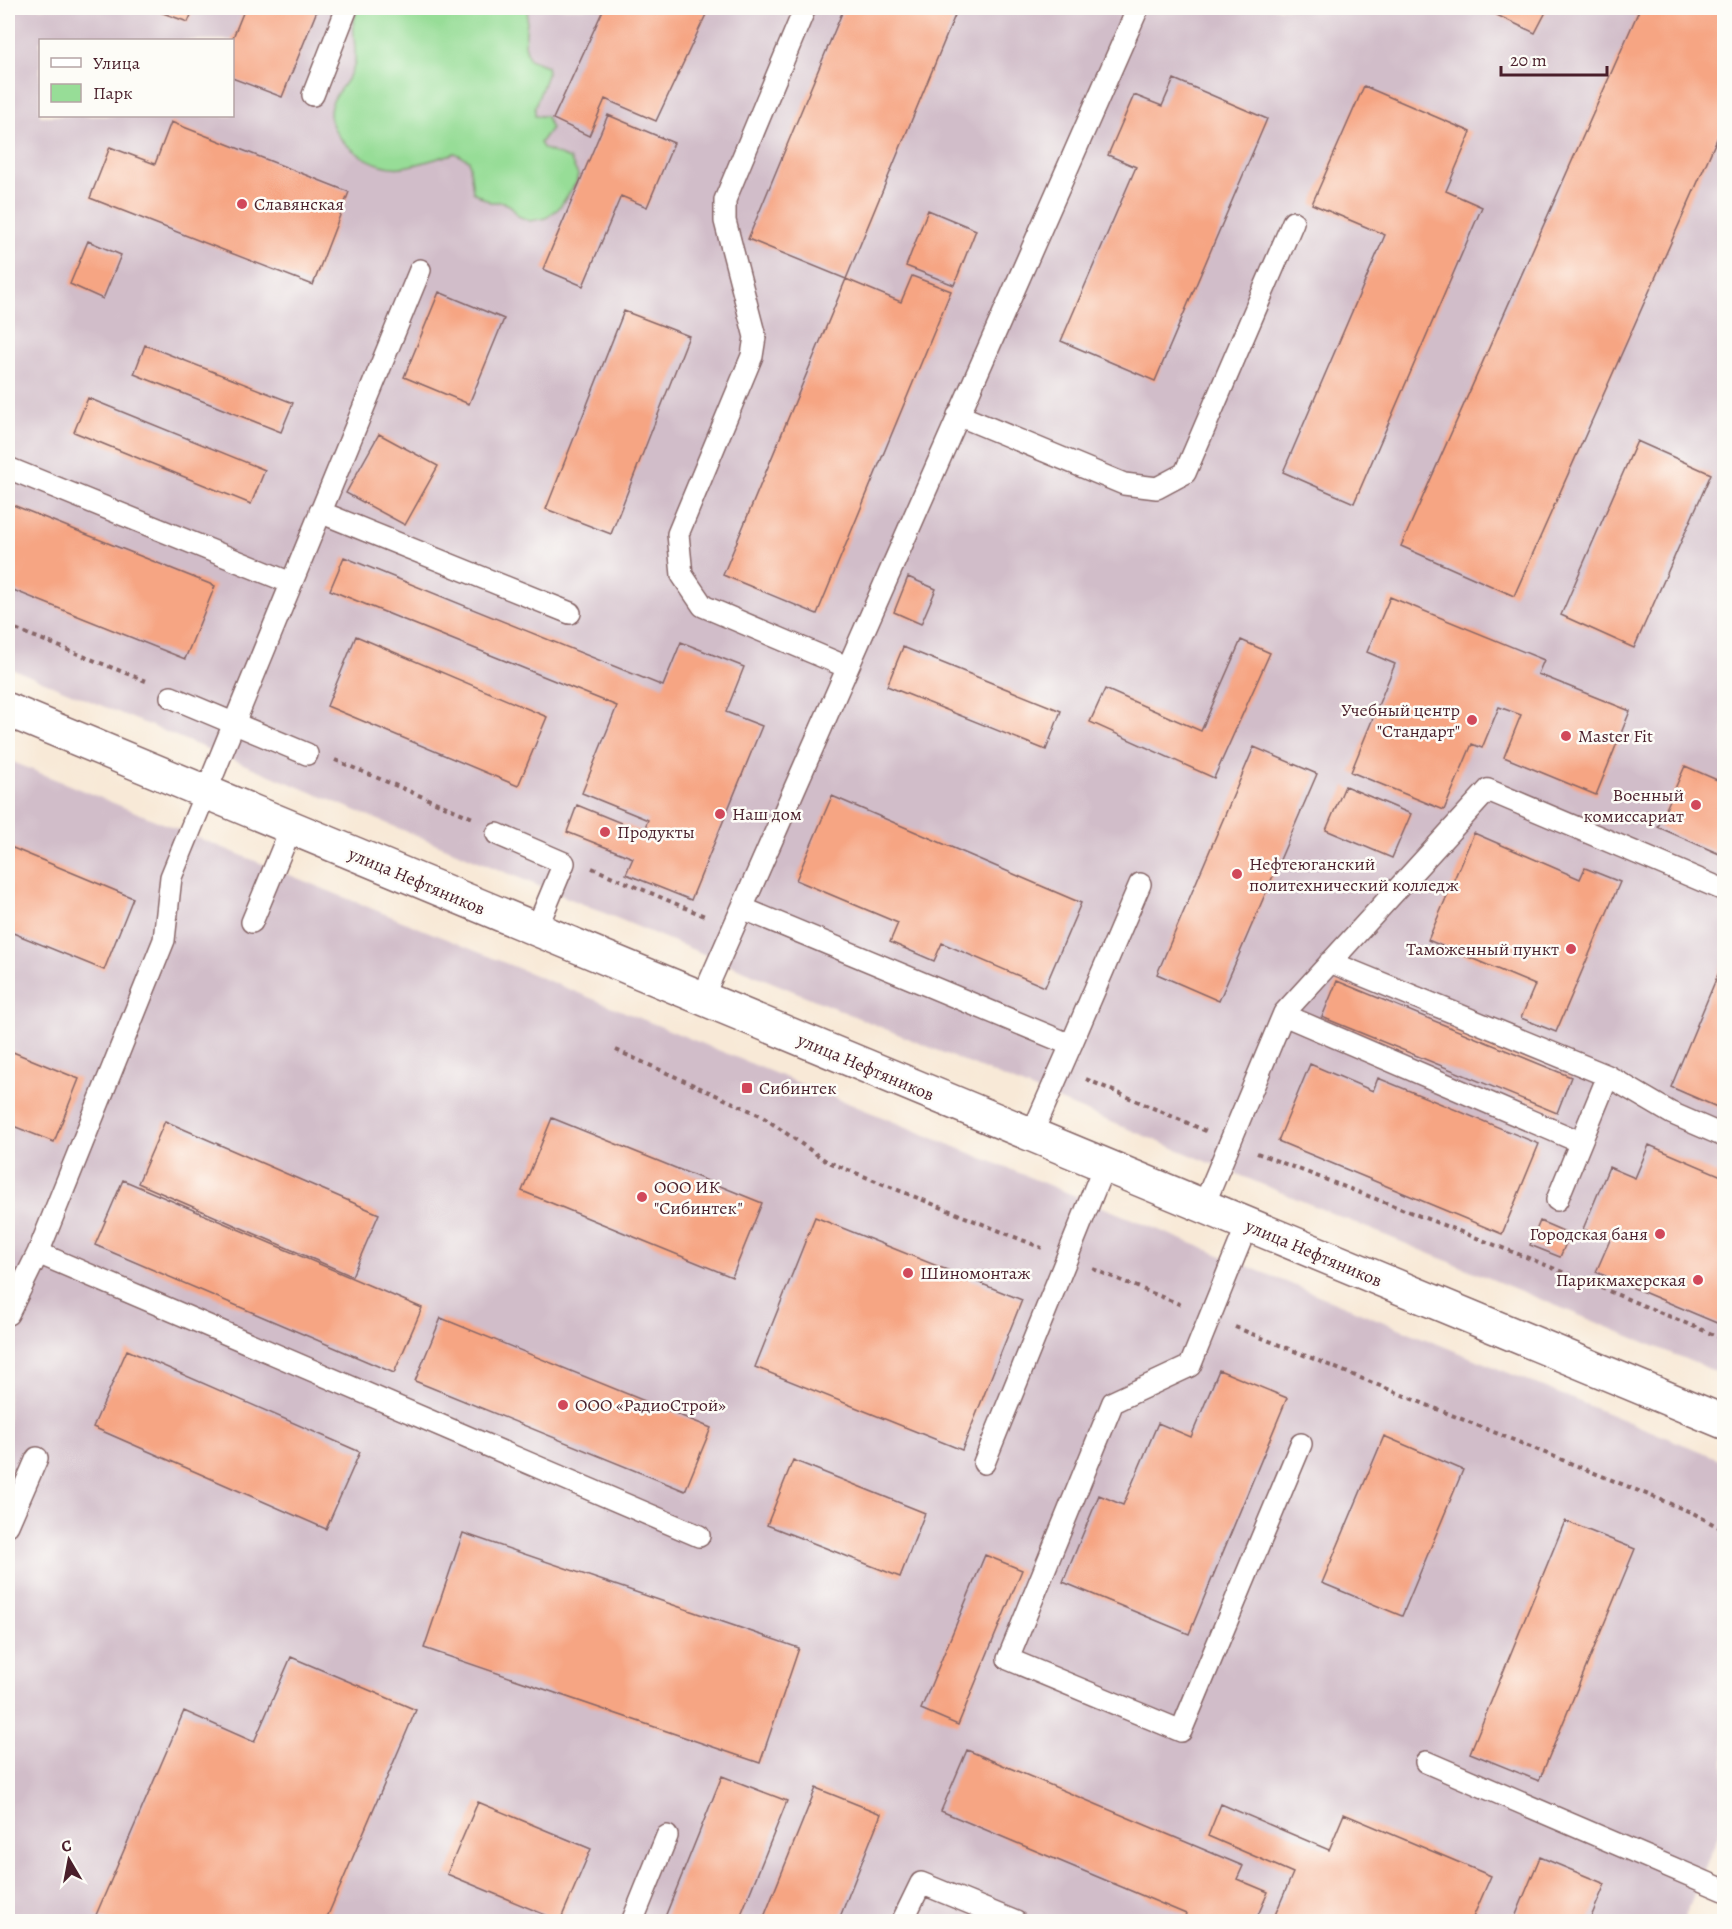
<svg xmlns="http://www.w3.org/2000/svg" width="1732" height="1929" font-family="Alegreya,serif">
<style>
.industrial{fill:#d1bdc9;fill-rule:evenodd}
.green{fill:#97dd97;stroke:#707e61;stroke-width:1.5}
.building{fill:#f6a583}
.lines{fill:none;stroke-linecap:round;stroke-linejoin:round}
.service-casing{stroke:#876667;stroke-width:24}
.secondary-casing{stroke:#876667;stroke-width:36}
.path{stroke:#876667;stroke-width:4;stroke-dasharray:4.5 4.5;stroke-linecap:butt}
.service{stroke:#fff;stroke-width:21}
.secondary{stroke:#fff;stroke-width:33}
.poi-dot{fill:#d1495b;stroke:#fdfcf7;stroke-width:2}
.labels{text-anchor:middle;stroke-width:5;stroke-linejoin:round;paint-order:stroke}
.poi-label{font-size:18px;fill:#4a1f2b;stroke:#fdfcf7;text-anchor:start}
.street-label{font-size:18px;fill:#4a1f2b;stroke:#fdfcf7}
</style>
<rect width="100%" height="100%" fill="#fdfcf7"/>
<filter id="ink" filterUnits="userSpaceOnUse"><feTurbulence type="fractalNoise" baseFrequency=".0167" numOctaves="2"/><feDisplacementMap in="SourceGraphic" scale="12" xChannelSelector="R" yChannelSelector="G"/><feConvolveMatrix kernelMatrix="1 2 1 2 8 2 1 2 1" color-interpolation-filters="sRGB"/></filter>
<filter id="wash" filterUnits="userSpaceOnUse"><feTurbulence type="fractalNoise" baseFrequency=".008" numOctaves="4" result="noise"/><feDisplacementMap in="SourceGraphic" scale="24" xChannelSelector="R" yChannelSelector="G"/><feGaussianBlur stdDeviation="1.35" result="paint"/><feColorMatrix in="noise" values="0 0 0 0 0 0 0 0 0 0 0 0 0 0 0 0 0 1.4 0 .05"/><feComposite in="paint" operator="in"/></filter>
<g filter="url(#wash)">
<rect width="100%" height="100%" fill="#f8e9d7"/>
<path class="industrial" d="M 8,8 L 1724,8 L 1724,1375 L 8,667 ZM 40,40 L 232,40 L 232,116 L 40,116 Z
M 8,760 L 1724,1461 L 1724,1821 L 1683,1921 L 8,1921 Z"/>
<path class="green" d="M 358,8 L 528,8 L 525,45 L 529,59 L 547,66 L 548,72 L 535,107 L 535,116 L 546,116 L 551,128 L 540,143 L 544,149 L 570,159 L 578,175 L 576,183 L 559,208 L 546,218 L 530,221 L 518,216 L 511,206 L 503,202 L 490,202 L 473,192 L 469,160 L 455,153 C 438,158 420,165 402,167 C 376,171 332,143 330,115 C 329,96 349,83 354,66 C 359,48 348,29 358,8 Z"/>
<g id="blocks">
<path class="building" d="M 149,8 L 194,8 L 188,22 Z
M 245,8 L 318,8 L 282,97 L 232,78 L 232,40 Z
M 604,8 L 709,8 L 656,121 L 605,99 L 589,136 L 553,119 Z
M 844,8 L 958,8 L 846,279 L 748,239 Z
M 1482,8 L 1548,8 L 1535,33 Z
M 1640,8 L 1724,8 L 1724,123 L 1514,596 L 1401,546 Z
M 1174,79 L 1267,119 L 1155,381 L 1061,341 L 1136,167 L 1108,155 L 1134,95 L 1162,106 Z
M 1364,86 L 1471,132 L 1446,191 L 1482,207 L 1354,503 L 1283,472 L 1385,235 L 1312,204 Z
M 608,115 L 674,143 L 647,207 L 621,196 L 583,286 L 543,269 Z
M 171,122 L 349,192 L 313,285 L 90,198 L 110,147 L 155,164 Z
M 928,210 L 976,230 L 954,285 L 906,266 Z
M 88,241 L 121,255 L 103,299 L 70,284 Z
M 912,276 L 951,291 L 817,614 L 723,575 L 846,279 L 901,302 Z
M 439,292 L 504,319 L 469,404 L 404,377 Z
M 624,311 L 689,336 L 611,534 L 546,509 Z
M 145,345 L 293,403 L 281,432 L 134,374 Z
M 88,398 L 265,470 L 251,504 L 74,432 Z
M 379,434 L 438,466 L 405,525 L 346,493 Z
M 1637,441 L 1711,474 L 1634,648 L 1561,615 Z
M 8,503 L 215,586 L 185,659 L 8,588 Z
M 344,557 L 663,686 L 681,642 L 744,667 L 726,712 L 762,726 L 691,900 L 626,874 L 633,858 L 567,832 L 577,805 L 643,832 L 648,820 L 582,793 L 617,706 L 330,590 Z
M 908,577 L 936,589 L 921,624 L 894,612 Z
M 1390,597 L 1544,660 L 1538,674 L 1630,711 L 1596,795 L 1504,757 L 1521,715 L 1499,707 L 1482,748 L 1472,744 L 1444,810 L 1351,772 L 1395,664 L 1367,652 Z
M 356,636 L 547,717 L 518,786 L 327,706 Z
M 1241,640 L 1270,653 L 1214,778 L 1090,722 L 1105,689 L 1201,731 Z
M 903,647 L 1061,711 L 1046,750 L 887,686 Z
M 1254,747 L 1317,774 L 1219,1001 L 1157,974 Z
M 1685,766 L 1724,783 L 1724,856 L 1658,827 Z
M 1345,786 L 1411,814 L 1392,858 L 1326,830 Z
M 832,796 L 1081,903 L 1045,987 L 942,943 L 934,961 L 890,942 L 898,923 L 796,880 Z
M 1474,833 L 1580,879 L 1585,868 L 1620,882 L 1556,1032 L 1521,1018 L 1535,985 L 1428,940 Z
M 8,846 L 133,898 L 104,970 L 8,931 Z
M 1724,960 L 1724,1110 L 1671,1087 Z
M 1337,981 L 1571,1077 L 1557,1113 L 1322,1017 Z
M 8,1050 L 79,1079 L 54,1142 L 8,1124 Z
M 1310,1064 L 1373,1091 L 1378,1078 L 1539,1144 L 1502,1234 L 1278,1141 Z
M 552,1118 L 762,1203 L 732,1277 L 522,1191 Z
M 165,1121 L 379,1214 L 352,1276 L 138,1183 Z
M 1649,1145 L 1724,1177 L 1724,1326 L 1596,1272 L 1610,1240 L 1583,1229 L 1609,1167 L 1635,1178 Z
M 123,1180 L 422,1308 L 394,1373 L 95,1245 Z
M 815,1217 L 1022,1300 L 962,1450 L 755,1367 Z
M 1540,1221 L 1570,1234 L 1560,1257 L 1530,1245 Z
M 441,1318 L 711,1428 L 685,1491 L 415,1381 Z
M 127,1350 L 360,1452 L 326,1529 L 93,1427 Z
M 1219,1370 L 1287,1398 L 1189,1634 L 1063,1582 L 1099,1495 L 1123,1505 L 1158,1423 L 1191,1437 Z
M 1384,1436 L 1463,1470 L 1402,1616 L 1322,1583 Z
M 793,1460 L 925,1513 L 900,1577 L 767,1525 Z
M 1565,1521 L 1635,1549 L 1539,1781 L 1470,1753 Z
M 463,1533 L 799,1648 L 760,1763 L 424,1648 Z
M 985,1555 L 1022,1570 L 958,1725 L 921,1709 Z
M 291,1657 L 416,1710 L 325,1922 L 112,1922 L 96,1915 L 184,1711 L 254,1742 Z
M 967,1750 L 1243,1866 L 1237,1879 L 1268,1892 L 1255,1922 L 1183,1922 L 1186,1914 L 941,1811 Z
M 722,1776 L 787,1801 L 738,1922 L 663,1922 Z
M 816,1788 L 881,1814 L 838,1922 L 762,1922 Z
M 478,1802 L 591,1849 L 560,1921 L 447,1874 Z
M 1221,1804 L 1329,1850 L 1344,1814 L 1491,1876 L 1471,1922 L 1272,1922 L 1293,1873 L 1208,1836 Z
M 1540,1857 L 1605,1884 L 1589,1922 L 1513,1922 Z"/>
</g>
</g>
<g filter="url(#ink)">
<use href="#blocks" fill-opacity="0" stroke="#876667" stroke-width="1.5"/>
<g class="lines">
<g class="service-casing">
<path id="service" d="M 805,8 L 725,200 L 725,221 L 755,337 L 752,356 L 678,534 L 682,575 L 703,606 L 847,667
M 313,95 L 347,8
M 958,415 L 1124,484 L 1157,488 L 1185,473 L 1293,222
M 8,468 L 291,583
M 320,512 L 570,613
M 171,697 L 307,754
M 497,834 L 564,863 L 536,930
M 742,908 L 1071,1045 L 1031,1136
M 252,922 L 291,828
M 1330,962 L 1608,1076 L 1557,1200
M 702,999 L 1138,8
M 1284,1015 L 1580,1142
M 1071,1045 L 1140,884
M 1608,1076 L 1671,1113 L 1724,1136
M 1203,1207 L 1284,1013 L 1488,790 L 1724,890
M 1247,1225 L 1190,1366 L 1113,1402 L 1008,1659 L 1181,1731 L 1301,1444
M 38,1253 L 699,1536
M 8,1314 L 38,1253 L 164,940 L 171,877 L 420,270
M 984,1463 L 1104,1166
M 8,1525 L 37,1458
M 1426,1762 L 1724,1890
M 632,1922 L 667,1836
M 902,1922 L 921,1883 L 1016,1922"/>
</g>
<g class="secondary-casing">
<path id="secondary" d="M 8,710 L 1724,1422"/>
</g>
<path class="path" d="M 8,626 L 148,682
M 335,760 L 475,819
M 592,868 L 707,917
M 616,1050 L 760,1115 L 826,1161 L 1042,1248
M 1086,1079 L 1206,1131
M 1257,1153 L 1536,1261 L 1724,1339
M 1093,1269 L 1184,1306
M 1235,1327 L 1693,1513 L 1724,1530"/>
<use href="#service" class="service"/>
<use href="#secondary" class="secondary"/>
</g>
</g>
<g class="poi-dot">
<circle cx="242" cy="204" r="6"/>
<circle cx="1472" cy="720" r="6"/>
<circle cx="1566" cy="736" r="6"/>
<circle cx="1696" cy="805" r="6"/>
<circle cx="720" cy="814" r="6"/>
<circle cx="605" cy="832" r="6"/>
<circle cx="1237" cy="874" r="6"/>
<circle cx="1571" cy="949" r="6"/>
<rect x="741" y="1082" width="12" height="12" rx="3"/>
<circle cx="642" cy="1197" r="6"/>
<circle cx="1660" cy="1234" r="6"/>
<circle cx="908" cy="1273" r="6"/>
<circle cx="1698" cy="1280" r="6"/>
<circle cx="563" cy="1405" r="6"/>
</g>
<g class="labels">
<g class="poi-label">
<text x="254" y="210">Славянская</text>
<text x="1460" y="716" text-anchor="end">Учебный центр<tspan x="1460" dy="21">"Стандарт"</tspan></text>
<text x="1578" y="742">Master Fit</text>
<text x="1684" y="801" text-anchor="end">Военный<tspan x="1684" dy="21">комиссариат</tspan></text>
<text x="732" y="820">Наш дом</text>
<text x="617" y="838">Продукты</text>
<text x="1249" y="870">Нефтеюганский<tspan x="1249" dy="21">политехнический колледж</tspan></text>
<text x="1559" y="955" text-anchor="end">Таможенный пункт</text>
<text x="759" y="1094">Сибинтек</text>
<text x="654" y="1193">ООО ИК<tspan x="654" dy="21">"Сибинтек"</tspan></text>
<text x="1648" y="1240" text-anchor="end">Городская баня</text>
<text x="920" y="1279">Шиномонтаж</text>
<text x="1686" y="1286" text-anchor="end">Парикмахерская</text>
<text x="575" y="1411">ООО «РадиоСтрой»</text>
</g>
<g class="street-label">
<text transform="translate(417 881) rotate(23)" y="6">улица Нефтяников</text>
<text transform="translate(866 1067) rotate(23)" y="6">улица Нефтяников</text>
<text transform="translate(1314 1253) rotate(23)" y="6">улица Нефтяников</text>
</g>
</g>
<rect width="1732" height="1929" fill="none" stroke="#fdfcf7" stroke-width="30"/>
<rect x="39" y="39" width="195" height="78" fill="#fdfcf7" stroke="#b5a4a5" stroke-width="1.5"/>
<rect x="51" y="58" width="30" height="9" fill="#ffffff" stroke="#b5a4a5" stroke-width="1.5"/>
<text x="93" y="69" font-size="18" fill="#4a1f2b">Улица</text>
<rect x="51" y="84" width="30" height="18" fill="#97dd97" stroke="#b5a4a5" stroke-width="1.5"/>
<text x="93" y="99" font-size="18" fill="#4a1f2b">Парк</text>
<g transform="translate(69 1860) rotate(350)" stroke="#fdfcf7" stroke-width="4.5" paint-order="stroke">
<path d="M0-4.5L10 22L0 15L-10 22Z" fill="#4a1f2b"/>
<text y="-9" font-size="16" font-weight="bold" text-anchor="middle" fill="#4a1f2b">С</text>
</g>
<path d="M1501 66v9h106v-9" fill="none" stroke="#4a1f2b" stroke-width="3"/>
<text x="1510" y="66" font-size="18" fill="#4a1f2b" stroke="#fdfcf7" stroke-width="4.5" paint-order="stroke">20 m</text>
</svg>
